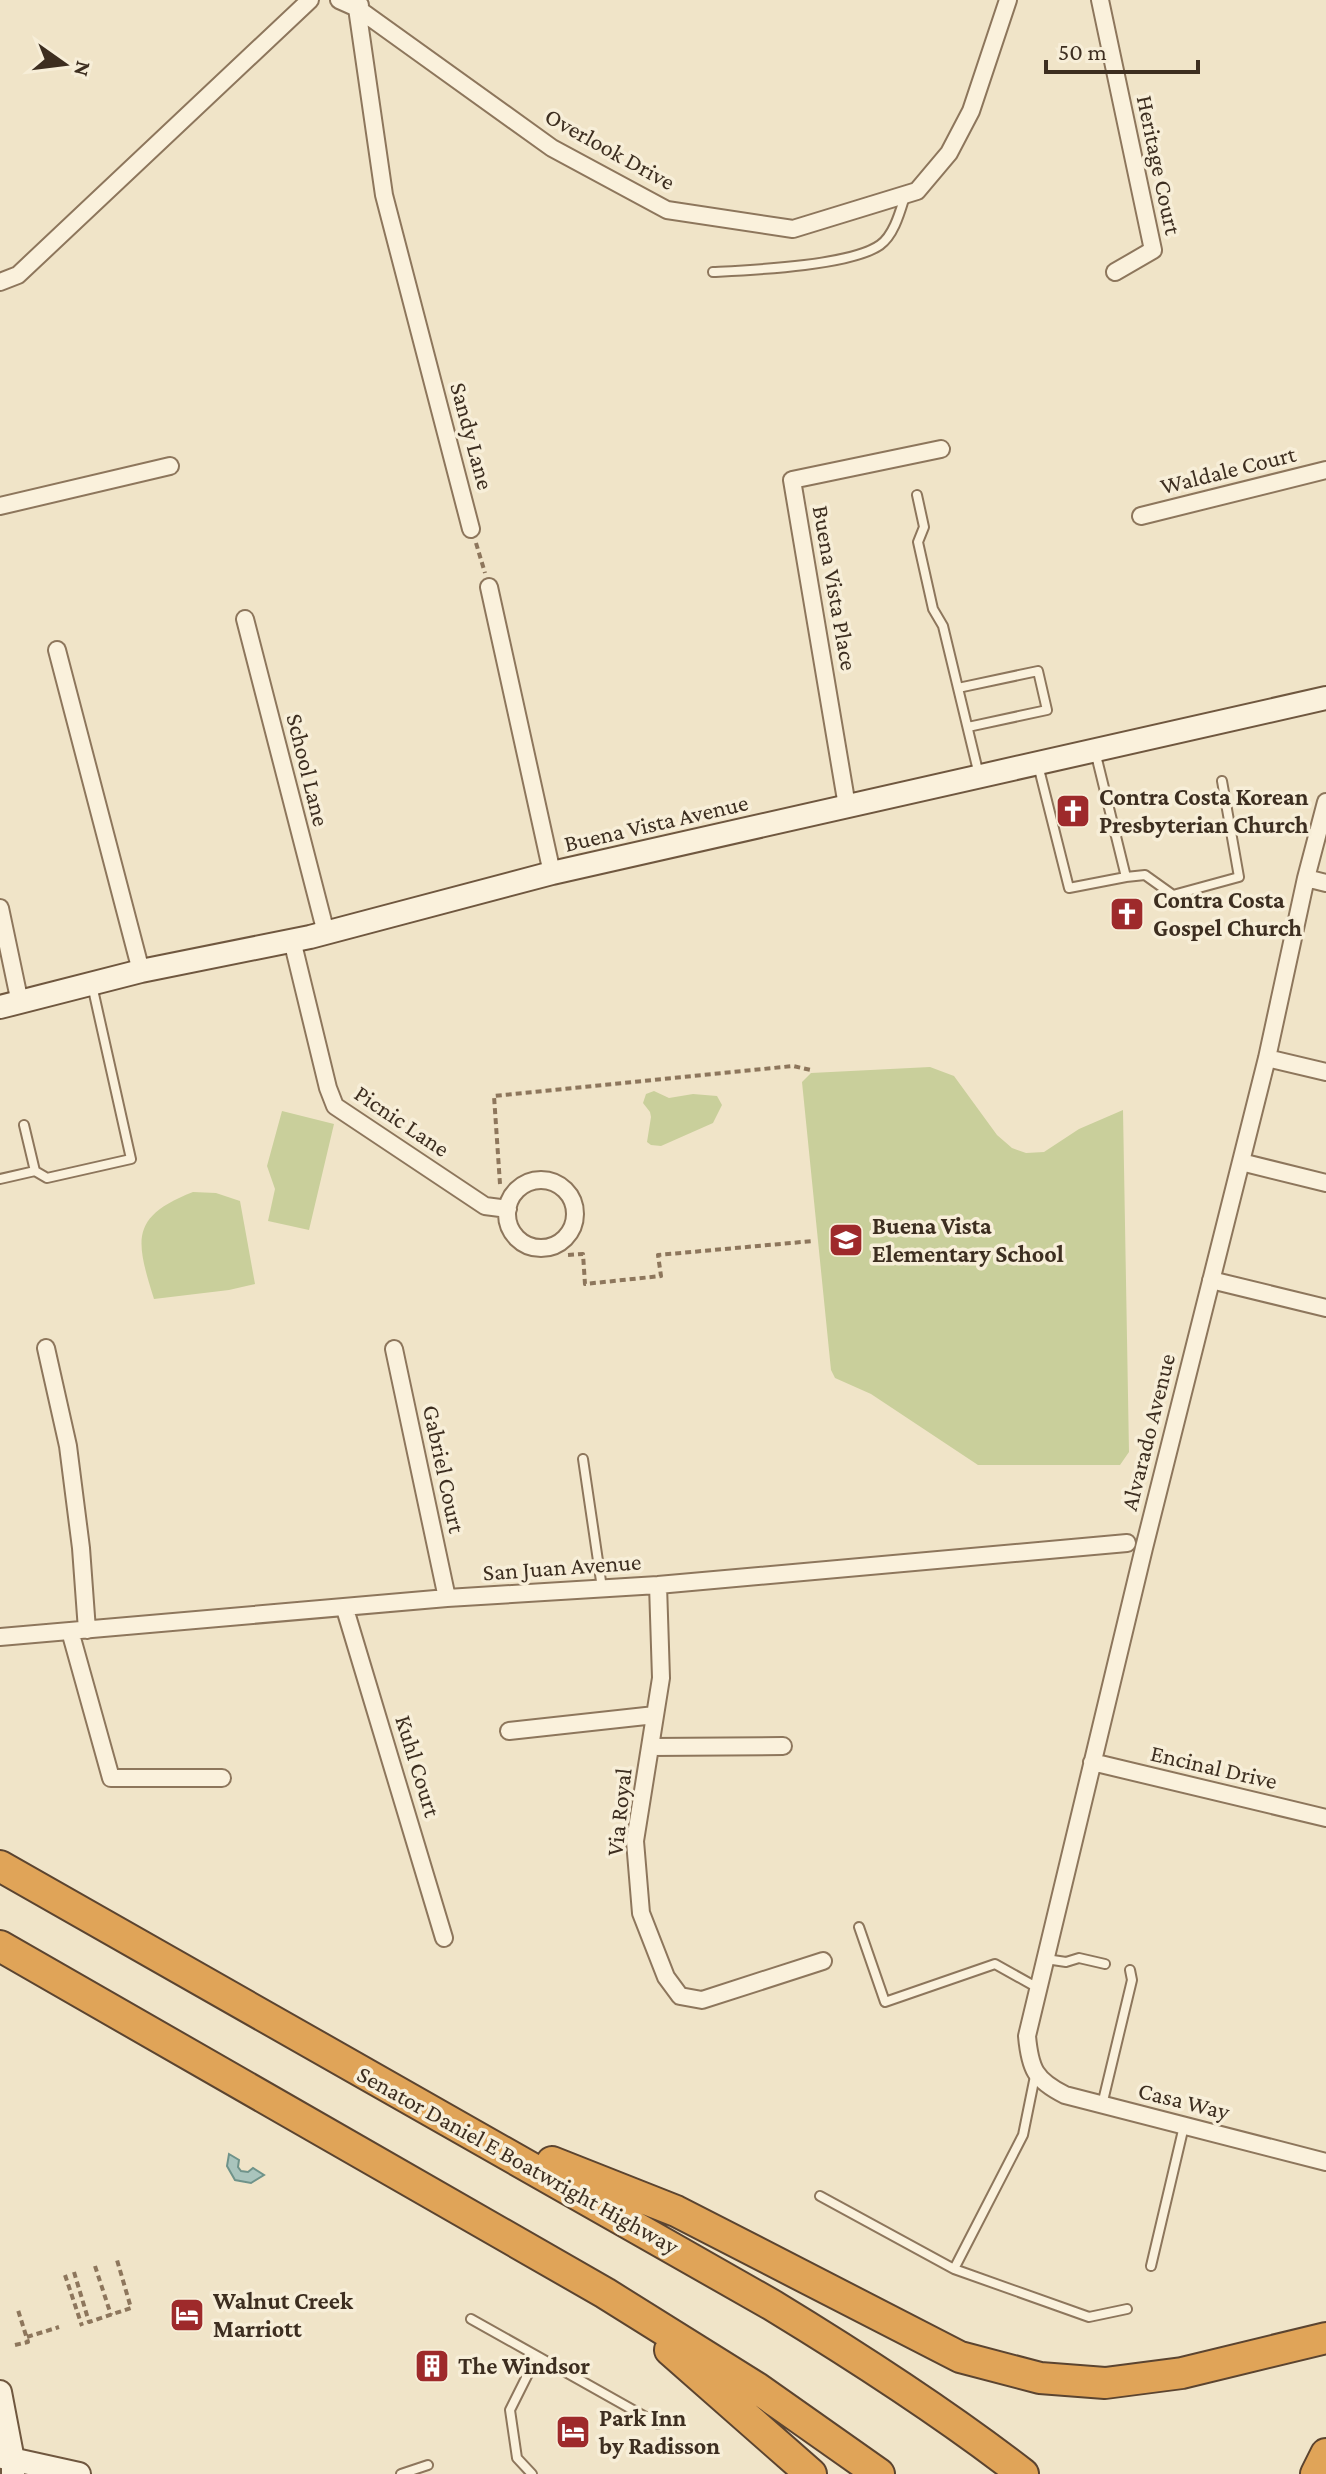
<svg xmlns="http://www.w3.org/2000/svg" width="1326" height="2474" font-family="'Crimson Pro',serif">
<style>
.green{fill:#c9cf9b}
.water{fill:#a9c4bc;stroke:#6f938a;stroke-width:2}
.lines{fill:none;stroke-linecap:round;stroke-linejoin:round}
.lane-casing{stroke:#8d765c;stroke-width:12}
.street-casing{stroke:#8d765c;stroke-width:20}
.secondary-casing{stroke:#6f573f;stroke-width:26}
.highway-casing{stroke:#5b4430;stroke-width:34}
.path{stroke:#8d765c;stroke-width:4;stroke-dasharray:6 4;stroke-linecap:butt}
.lane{stroke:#faf1dc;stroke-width:8}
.street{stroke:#faf1dc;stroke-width:16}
.secondary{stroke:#faf1dc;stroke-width:22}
.highway{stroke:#e0a458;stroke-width:30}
.labels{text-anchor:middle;stroke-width:7;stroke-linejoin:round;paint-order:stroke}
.street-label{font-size:24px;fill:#3d2e20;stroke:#f7eed8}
.poi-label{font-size:24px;font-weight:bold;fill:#3d2e20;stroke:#f7eed8;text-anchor:start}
</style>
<rect width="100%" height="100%" fill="#f0e4c8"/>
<path class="green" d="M 930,1067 L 954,1076 L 997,1135 L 1012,1148 L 1026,1153 L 1044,1152 L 1079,1129 L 1123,1110 L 1129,1452 L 1120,1465 L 978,1465 L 871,1394 L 835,1378 L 831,1370 L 802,1082 L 811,1073 Z
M 654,1091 L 669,1098 L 693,1094 L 717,1096 L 722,1105 L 713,1123 L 661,1146 L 651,1145 L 647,1142 L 651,1117 L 650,1112 L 643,1103 L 646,1094 Z
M 282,1111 L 334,1124 L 309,1230 L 268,1221 L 275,1189 L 267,1166 Z
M 193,1192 L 216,1193 L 240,1201 L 255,1284 L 229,1290 L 154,1299 C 136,1241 129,1217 193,1192 Z"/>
<path class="water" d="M 229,2154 L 239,2160 L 238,2167 L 241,2171 L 248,2172 L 253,2168 L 264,2175 L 251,2183 L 235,2180 L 227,2166 Z"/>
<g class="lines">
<g class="lane-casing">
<path id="lane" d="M 713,272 C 751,270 850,266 880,245 C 894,235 900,212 905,196
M 917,495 L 924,527 L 918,542 L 933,609 L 943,626 L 979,775
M 958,688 L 1038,671 L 1047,710 L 968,727
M 1038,765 L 1069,888 L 1126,877 L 1095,751
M 1126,877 L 1145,875 L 1173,895 L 1239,877 L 1222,781
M 24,1125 L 35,1171
M 0,1179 L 35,1171 L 47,1178 L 131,1159 L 92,985
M 583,1459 L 602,1588
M 859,1927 L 885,2002 L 995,1964 L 1038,1988
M 1046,1959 L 1066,1962 L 1079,1958 L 1105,1964
M 1035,2076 L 1023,2135 L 954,2269 L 1089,2317 L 1127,2309
M 1102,2105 L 1132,1980 L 1130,1970
M 820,2196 L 954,2269
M 1151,2266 L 1184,2126
M 471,2319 L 537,2356
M 401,2474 L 428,2465
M 532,2474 L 517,2458 L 510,2410 L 537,2356 L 658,2424"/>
</g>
<g class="street-casing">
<path id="street" d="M 339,0 L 357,8 L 552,148 L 667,210 L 793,229 L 917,191 L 949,153 L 971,111 L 1008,0
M 1100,0 L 1153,250 L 1115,272
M 360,5 L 357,8 L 384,195 L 471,529
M 0,282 L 18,275 L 310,0
M 0,506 L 170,466
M 1141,516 L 1326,470
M 489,587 L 552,873
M 245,619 L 326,933
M 57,650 L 141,971
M 1326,802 L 1306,878 L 1267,1058 L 1144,1548 L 1027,2036 C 1030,2069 1035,2080 1065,2095 L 1326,2162
M 847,806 L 792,480 L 941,449
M 1306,878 L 1326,883
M 0,908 L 20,1003
M 292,940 L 328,1088 L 335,1106 L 485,1206 L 508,1209
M 1267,1058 L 1326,1072
M 1241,1162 L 1326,1183
M507 1214a34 34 0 1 1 68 0a34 34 0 1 1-68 0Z
M 1211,1280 L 1326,1308
M 46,1348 L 68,1446 L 81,1548 L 87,1630
M 394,1349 L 447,1598
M 658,1585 L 661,1678 L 635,1841 L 641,1913 L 666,1977 L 680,1996 L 702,2000 L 823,1961
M 345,1609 L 444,1938
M 70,1631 L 111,1778 L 222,1778
M 0,1637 L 447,1598 L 658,1585 L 1127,1543
M 509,1731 L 655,1715
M 650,1747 L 783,1746
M 1092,1762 L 1326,1818"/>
</g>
<g class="secondary-casing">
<path id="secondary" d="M 0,1007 L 141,971 L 310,937 L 552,873 L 1326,698
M 0,2392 L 13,2460 L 13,2474
M 2,2457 L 79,2474"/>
</g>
<g class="highway-casing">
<path id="highway" d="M 0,1866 L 772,2305 C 859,2358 943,2412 1023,2474
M 0,1946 L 605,2293 L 757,2388 L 879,2474
M 552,2162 L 676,2211 L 960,2357 L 1040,2378 L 1105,2383 L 1182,2373 L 1326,2338
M 670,2350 L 811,2474
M 1316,2474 L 1326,2454"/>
</g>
<path class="path" d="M 476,543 L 485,573
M 500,1184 L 494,1096 L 793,1066 L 811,1070
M 568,1255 L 583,1254 L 585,1284 L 661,1276 L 658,1255 L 813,1241
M 95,2266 L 111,2315
M 74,2272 L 89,2322 L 131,2308 L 117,2260
M 65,2275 L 82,2326
M 27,2337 L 59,2327
M 15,2345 L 28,2342 L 18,2310"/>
<use href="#lane" class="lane"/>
<use href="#street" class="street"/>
<use href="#secondary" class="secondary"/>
<use href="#highway" class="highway"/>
</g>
<defs>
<g id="church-square" transform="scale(1.8)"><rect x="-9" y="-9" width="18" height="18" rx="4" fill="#9e2a2b" stroke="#f7eed8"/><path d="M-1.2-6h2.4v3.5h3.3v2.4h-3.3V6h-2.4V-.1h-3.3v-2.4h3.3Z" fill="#fff"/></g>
<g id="school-square" transform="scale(1.8)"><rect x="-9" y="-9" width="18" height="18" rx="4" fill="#9e2a2b" stroke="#f7eed8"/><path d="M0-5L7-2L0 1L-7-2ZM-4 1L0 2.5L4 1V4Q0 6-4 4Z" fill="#fff"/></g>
<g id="hotel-square" transform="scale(1.8)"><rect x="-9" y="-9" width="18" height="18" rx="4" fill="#9e2a2b" stroke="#f7eed8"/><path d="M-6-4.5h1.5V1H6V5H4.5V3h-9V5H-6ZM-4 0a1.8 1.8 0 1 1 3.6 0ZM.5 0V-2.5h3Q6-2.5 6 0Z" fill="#fff"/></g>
<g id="building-square" transform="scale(1.8)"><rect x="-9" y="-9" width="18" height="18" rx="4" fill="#9e2a2b" stroke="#f7eed8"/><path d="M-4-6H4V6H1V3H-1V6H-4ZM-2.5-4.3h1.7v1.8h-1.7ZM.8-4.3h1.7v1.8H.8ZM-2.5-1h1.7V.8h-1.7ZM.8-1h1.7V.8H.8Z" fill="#fff"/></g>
</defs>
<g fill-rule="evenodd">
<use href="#church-square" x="1073" y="811"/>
<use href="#church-square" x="1127" y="914"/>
<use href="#school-square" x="846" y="1240"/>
<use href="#hotel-square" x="187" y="2315"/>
<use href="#building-square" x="432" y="2366"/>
<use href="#hotel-square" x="573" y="2432"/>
</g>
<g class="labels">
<g class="street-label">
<text transform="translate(610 149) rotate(29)" y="8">Overlook Drive</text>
<text transform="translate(1159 165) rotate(78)" y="8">Heritage Court</text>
<text transform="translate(472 436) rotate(75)" y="8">Sandy Lane</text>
<text transform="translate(1228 470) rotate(-14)" y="8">Waldale Court</text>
<text transform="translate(835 588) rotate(80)" y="8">Buena Vista Place</text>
<text transform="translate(308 770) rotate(76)" y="8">School Lane</text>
<text transform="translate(656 823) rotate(-13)" y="8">Buena Vista Avenue</text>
<text transform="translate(402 1121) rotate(34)" y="8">Picnic Lane</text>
<text transform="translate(1148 1432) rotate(-76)" y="8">Alvarado Avenue</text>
<text transform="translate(444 1469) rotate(78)" y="8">Gabriel Court</text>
<text transform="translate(562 1567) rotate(-4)" y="8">San Juan Avenue</text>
<text transform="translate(418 1766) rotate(73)" y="8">Kuhl Court</text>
<text transform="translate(1214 1767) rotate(13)" y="8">Encinal Drive</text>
<text transform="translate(619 1812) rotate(-84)" y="8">Via Royal</text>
<text transform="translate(1184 2101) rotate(14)" y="8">Casa Way</text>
<text transform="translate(518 2160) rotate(29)" y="8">Senator Daniel E Boatwright Highway</text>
</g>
<g class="poi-label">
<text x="1099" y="805">Contra Costa Korean<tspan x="1099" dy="28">Presbyterian Church</tspan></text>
<text x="1153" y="908">Contra Costa<tspan x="1153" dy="28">Gospel Church</tspan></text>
<text x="872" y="1234">Buena Vista<tspan x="872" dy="28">Elementary School</tspan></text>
<text x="213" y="2309">Walnut Creek<tspan x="213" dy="28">Marriott</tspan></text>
<text x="458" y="2374">The Windsor</text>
<text x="599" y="2426">Park Inn<tspan x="599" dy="28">by Radisson</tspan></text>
</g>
</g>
<g transform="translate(64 64) rotate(104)" stroke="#f7eed8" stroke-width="6" paint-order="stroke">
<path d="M0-6L14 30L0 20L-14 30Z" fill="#3d2e20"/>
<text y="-12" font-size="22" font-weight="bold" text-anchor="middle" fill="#3d2e20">N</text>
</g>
<path d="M1046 60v12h152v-12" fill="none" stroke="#3d2e20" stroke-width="4"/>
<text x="1058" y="60" font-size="24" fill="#3d2e20" stroke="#f7eed8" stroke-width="6" paint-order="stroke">50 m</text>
</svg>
